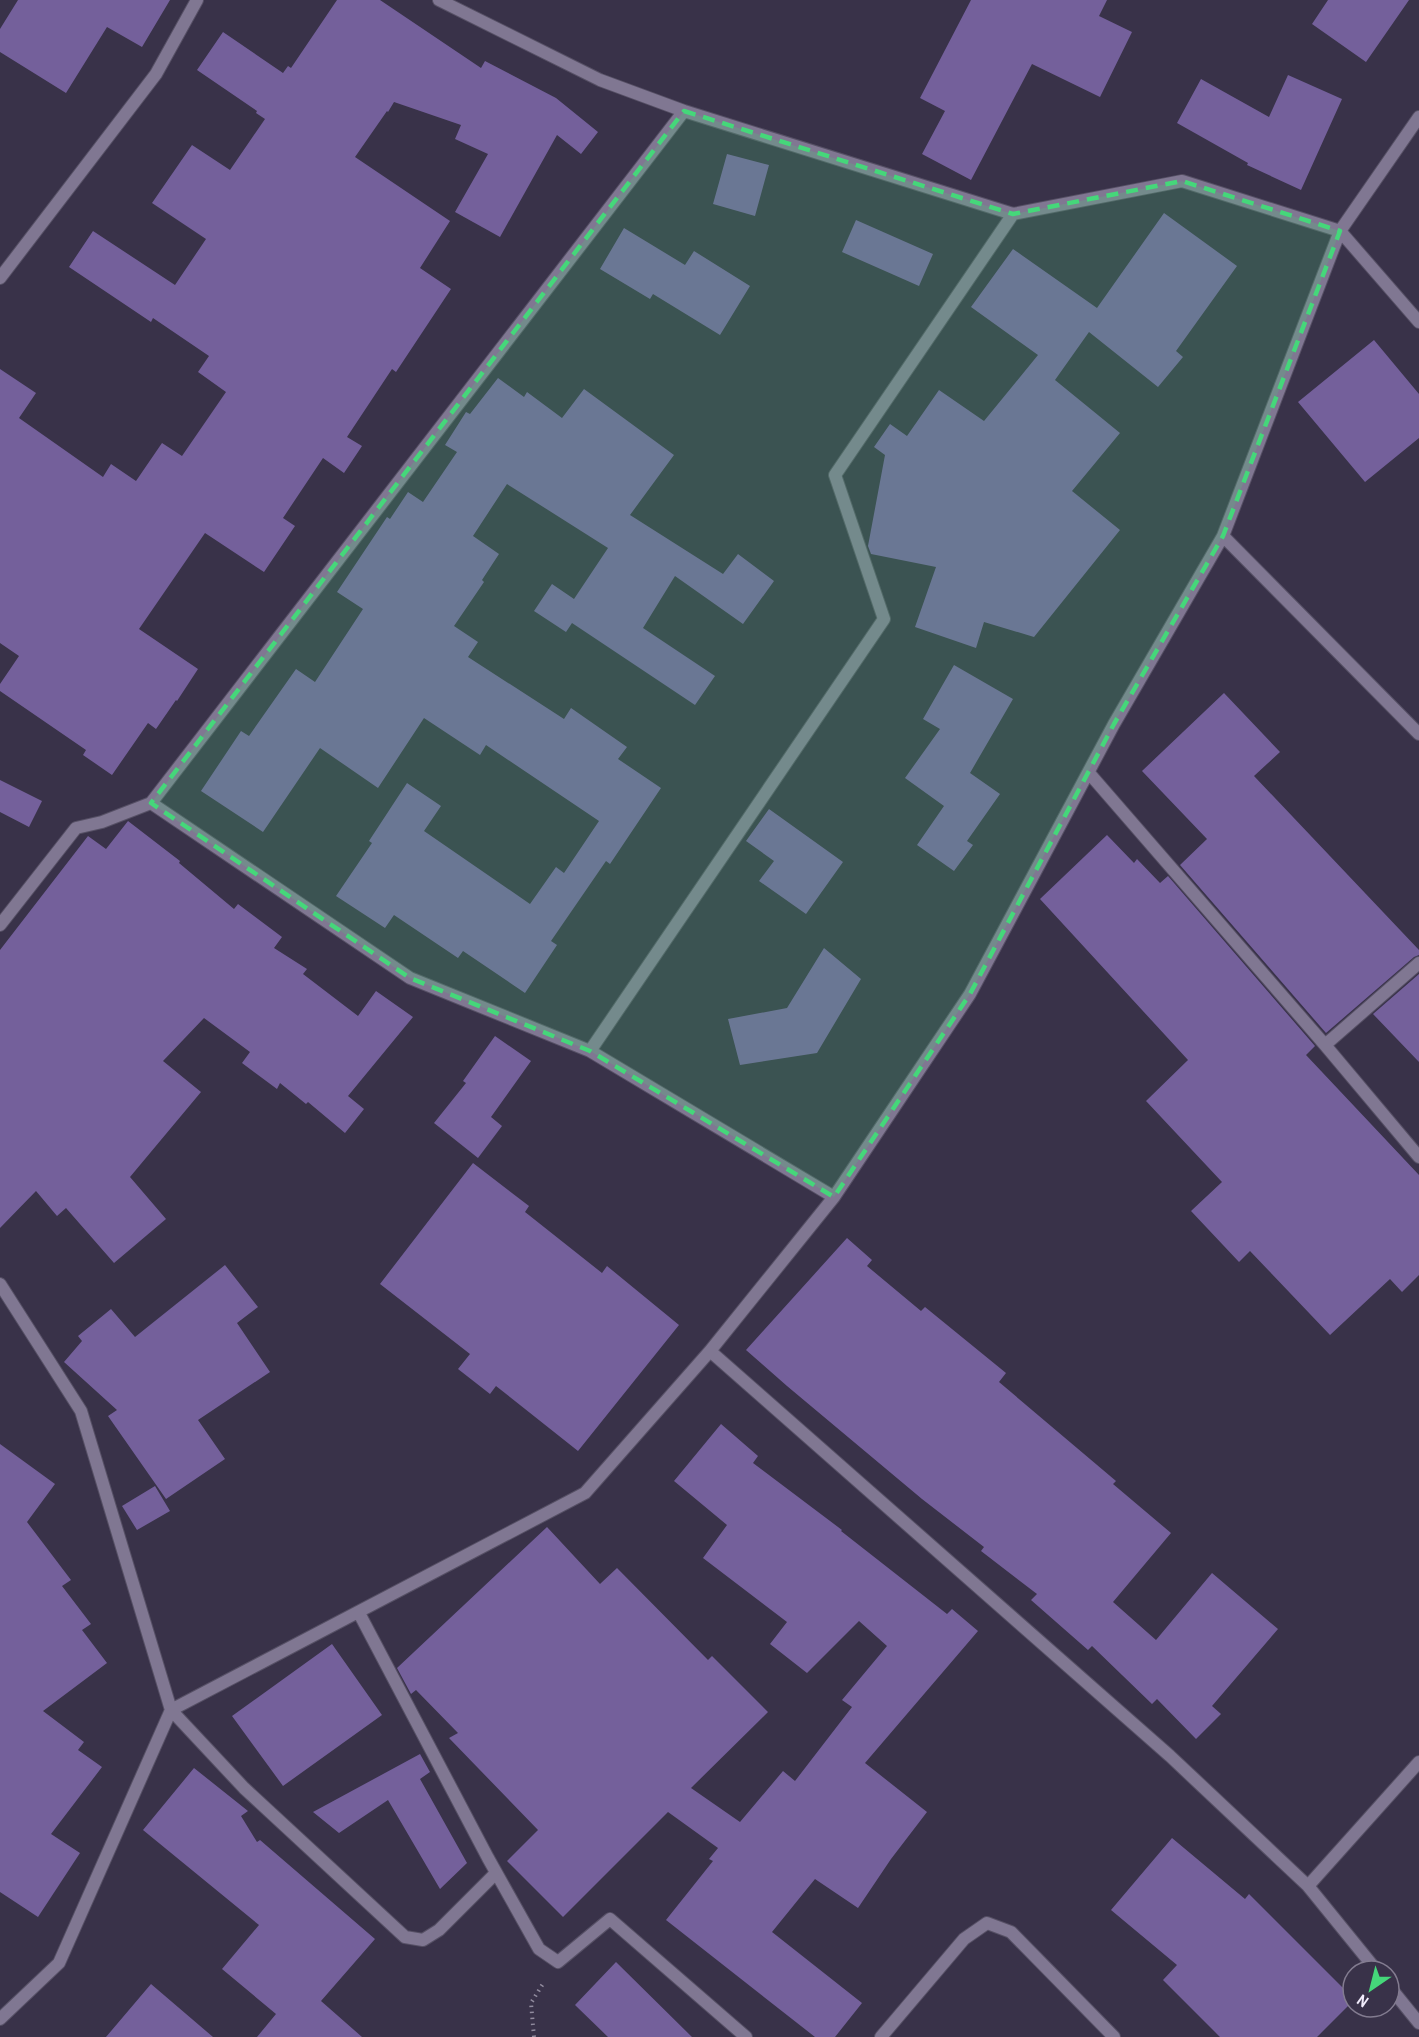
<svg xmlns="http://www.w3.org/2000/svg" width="1419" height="2037" font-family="'Archivo Narrow',sans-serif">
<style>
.building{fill:#74609b}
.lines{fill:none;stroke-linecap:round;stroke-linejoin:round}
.street-casing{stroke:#565065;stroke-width:14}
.path{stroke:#918b9e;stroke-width:4;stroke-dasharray:1.5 4.5;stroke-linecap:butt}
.street{stroke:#807792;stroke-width:12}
.marked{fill:#45d77a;fill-opacity:0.2;stroke:#45d77a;stroke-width:4.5;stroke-dasharray:12 8;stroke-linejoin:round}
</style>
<rect width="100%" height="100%" fill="#393249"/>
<path class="building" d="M 18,0 L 170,0 L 142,47 L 107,27 L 66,93 L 0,52 L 0,29 Z
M 337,0 L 380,0 L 481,68 L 485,61 L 556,98 L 598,132 L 581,154 L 557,135 L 500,237 L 455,212 L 488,154 L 455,139 L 461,125 L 394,102 L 388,112 L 387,111 L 355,157 L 450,221 L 420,268 L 451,289 L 396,372 L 392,369 L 347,437 L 362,446 L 344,473 L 323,458 L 283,518 L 295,526 L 264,572 L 205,533 L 139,629 L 198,669 L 177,701 L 176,700 L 156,729 L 148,723 L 112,775 L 83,755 L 86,750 L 0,691 L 0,684 L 19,656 L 0,643 L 0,369 L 36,393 L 19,418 L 103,477 L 111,464 L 136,481 L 162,443 L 182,456 L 226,392 L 198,372 L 209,356 L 153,318 L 151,322 L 69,267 L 93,231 L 175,285 L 206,239 L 152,203 L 192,145 L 230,170 L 265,119 L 256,113 L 257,111 L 197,70 L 223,32 L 283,73 L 288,66 L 291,68 Z
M 971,0 L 1107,0 L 1099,16 L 1132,32 L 1100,97 L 1032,64 L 971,180 L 922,154 L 945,111 L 920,98 Z
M 1328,0 L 1409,0 L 1366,62 L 1312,24 Z
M 1288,75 L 1342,99 L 1301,190 L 1247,165 L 1248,163 L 1177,123 L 1201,79 L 1269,117 Z
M 727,154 L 769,165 L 755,216 L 713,204 Z
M 1164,213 L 1237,266 L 1176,351 L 1183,357 L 1158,387 L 1089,332 L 1055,380 L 1120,433 L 1072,491 L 1120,530 L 1034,637 L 984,622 L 976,648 L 915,627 L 936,567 L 871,554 L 868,546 L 885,455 L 874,447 L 890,424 L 907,436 L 939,390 L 984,421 L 1038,355 L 971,307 L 1013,249 L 1097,308 Z
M 856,220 L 933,254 L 919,286 L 842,252 Z
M 624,228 L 685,265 L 694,251 L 750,286 L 720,335 L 653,294 L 650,299 L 600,269 Z
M 1374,340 L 1419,394 L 1419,438 L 1365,482 L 1298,402 Z
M 498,378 L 524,397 L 527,392 L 562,418 L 584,389 L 674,455 L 630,515 L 723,574 L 738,554 L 774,581 L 743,624 L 675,576 L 643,628 L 715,676 L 695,705 L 572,623 L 566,632 L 534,611 L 552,584 L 574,599 L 608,548 L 507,484 L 473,536 L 499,554 L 482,580 L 484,582 L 454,626 L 478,642 L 468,657 L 564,719 L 571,708 L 627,747 L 618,759 L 661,788 L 610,864 L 606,861 L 551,941 L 557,945 L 525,993 L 463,951 L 458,958 L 394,915 L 385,928 L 336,896 L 372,843 L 369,841 L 407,783 L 441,806 L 424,831 L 530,904 L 556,867 L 564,873 L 599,821 L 486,745 L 480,755 L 424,718 L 378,788 L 320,748 L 263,832 L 201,791 L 241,731 L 249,736 L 296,669 L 315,682 L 363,609 L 337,592 L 387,517 L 390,519 L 408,492 L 423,502 L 457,452 L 445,445 L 466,412 L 470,414 Z
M 954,665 L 1013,699 L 970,773 L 1000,794 L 967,841 L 973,845 L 954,871 L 917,845 L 944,806 L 905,778 L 940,729 L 923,719 Z
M 1224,693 L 1280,752 L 1254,776 L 1419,950 L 1419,955 L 1414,957 L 1326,1033 L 1180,865 L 1207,839 L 1142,771 Z
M 0,780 L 42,801 L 29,827 L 0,812 Z
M 769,809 L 843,862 L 806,914 L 759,881 L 774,861 L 746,841 Z
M 128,821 L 180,861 L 179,863 L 234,909 L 238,904 L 282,937 L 274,948 L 307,969 L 303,974 L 358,1016 L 376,991 L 413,1017 L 348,1096 L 364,1109 L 345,1133 L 308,1102 L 306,1104 L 280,1083 L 277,1089 L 242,1063 L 250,1052 L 204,1018 L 163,1061 L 201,1092 L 130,1177 L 166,1219 L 114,1263 L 66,1208 L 57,1216 L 36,1191 L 0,1228 L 0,950 L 88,836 L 106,849 Z
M 1107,835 L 1134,863 L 1137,859 L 1160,883 L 1168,876 L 1315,1046 L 1306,1055 L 1419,1175 L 1419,1275 L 1402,1292 L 1390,1279 L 1330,1335 L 1250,1251 L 1239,1262 L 1191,1211 L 1222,1182 L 1146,1101 L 1188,1060 L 1040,899 Z
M 824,948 L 861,979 L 817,1053 L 740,1065 L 728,1019 L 787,1008 Z
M 1419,974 L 1419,1062 L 1373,1014 Z
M 495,1036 L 531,1061 L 491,1117 L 502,1126 L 478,1158 L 434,1123 L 466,1083 L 463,1081 Z
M 473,1163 L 529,1206 L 525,1212 L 602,1273 L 607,1266 L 679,1325 L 578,1451 L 496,1386 L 490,1394 L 458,1369 L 470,1354 L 380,1284 Z
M 847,1238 L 872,1260 L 867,1266 L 921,1311 L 925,1307 L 1006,1373 L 999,1382 L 1116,1481 L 1113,1484 L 1171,1533 L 1113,1602 L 1156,1640 L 1212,1573 L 1278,1629 L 1212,1706 L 1221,1714 L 1196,1739 L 1157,1699 L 1152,1704 L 1092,1646 L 1088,1650 L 1031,1600 L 1037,1594 L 981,1551 L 984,1547 L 922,1499 L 787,1386 L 746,1350 Z
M 225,1265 L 258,1307 L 237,1323 L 270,1372 L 198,1420 L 225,1459 L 166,1499 L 108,1416 L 117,1410 L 64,1362 L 82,1341 L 78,1336 L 111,1309 L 135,1337 Z
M 721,1424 L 758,1456 L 753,1463 L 842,1530 L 841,1531 L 947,1614 L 952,1609 L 978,1631 L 865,1763 L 927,1812 L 891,1859 L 858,1908 L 815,1879 L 772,1932 L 862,2003 L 835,2037 L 815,2037 L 666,1920 L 713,1861 L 709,1859 L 718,1848 L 668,1812 L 563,1917 L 507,1861 L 538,1830 L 449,1738 L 458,1733 L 416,1690 L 411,1694 L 397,1668 L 547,1527 L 600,1584 L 617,1568 L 708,1660 L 712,1656 L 768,1712 L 691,1788 L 740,1822 L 783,1771 L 795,1781 L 852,1707 L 842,1700 L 887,1646 L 859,1621 L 807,1673 L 770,1644 L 787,1622 L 703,1558 L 727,1525 L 674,1481 Z
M 0,1444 L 55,1484 L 27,1522 L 71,1580 L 62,1586 L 91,1624 L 82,1630 L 107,1663 L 43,1711 L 84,1742 L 78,1750 L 102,1767 L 51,1834 L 80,1853 L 38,1917 L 0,1892 Z
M 155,1486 L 170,1511 L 137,1530 L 122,1506 Z
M 332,1644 L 382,1715 L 283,1786 L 232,1716 Z
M 420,1754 L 430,1772 L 420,1779 L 467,1863 L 440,1889 L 388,1800 L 339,1833 L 313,1812 Z
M 194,1768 L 248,1811 L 241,1816 L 257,1842 L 260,1840 L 375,1939 L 321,2001 L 362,2037 L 257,2037 L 276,2014 L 222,1969 L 259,1925 L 143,1830 Z
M 1172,1838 L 1245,1899 L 1249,1894 L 1353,1998 L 1353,2001 L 1317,2037 L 1220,2037 L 1163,1980 L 1177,1965 L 1111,1910 Z
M 616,1962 L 692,2037 L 608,2037 L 575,2005 Z
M 151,1984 L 213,2037 L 106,2037 Z"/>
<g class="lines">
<g class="street-casing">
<path id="street" d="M 439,0 L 600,80 L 684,111 L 1013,214 L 1182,181 L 1340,231 L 1419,322
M 0,278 L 156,74 L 197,0
M 1223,536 L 1419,734
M 1089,773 L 1325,1045 L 1419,1157
M 151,803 L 684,111
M 0,925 L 76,828 L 102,822 L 151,803 L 410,978 L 590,1051 L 834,1197
M 1325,1045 L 1419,963
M 590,1051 L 884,619 L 835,475 L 1013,214
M 0,1284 L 81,1411 L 171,1710 L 244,1788 L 405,1937 L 423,1940 L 439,1930 L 496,1873
M 710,1351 L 1170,1756 L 1308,1886 L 1377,1971
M 359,1613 L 488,1858 L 539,1949 L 558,1962 L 610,1919 L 746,2037
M 1308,1886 L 1419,1762
M 1389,1986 L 1419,2023
M 0,2019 L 59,1963 L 171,1710 L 585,1493 L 710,1351 L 834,1197 L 970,994 L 1114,724 L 1223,536 L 1340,231 L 1419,117
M 881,2037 L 964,1939 L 987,1923 L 1011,1932 L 1114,2037"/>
</g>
<path class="path" d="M 534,2037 L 531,2003 L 544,1982"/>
<use href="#street" class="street"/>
</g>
<path class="marked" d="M 684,111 L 1013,214 L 1182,181 L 1340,231 L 1223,536 L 1114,724 L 970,994 L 834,1197 L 590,1051 L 410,978 L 151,803 Z"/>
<g transform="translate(1371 1989) rotate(215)"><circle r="28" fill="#393249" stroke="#837c90" stroke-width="1.5"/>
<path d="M0-4.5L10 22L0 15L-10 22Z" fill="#45d77a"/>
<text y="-9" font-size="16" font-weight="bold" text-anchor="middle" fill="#f1ecfb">N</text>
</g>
</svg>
